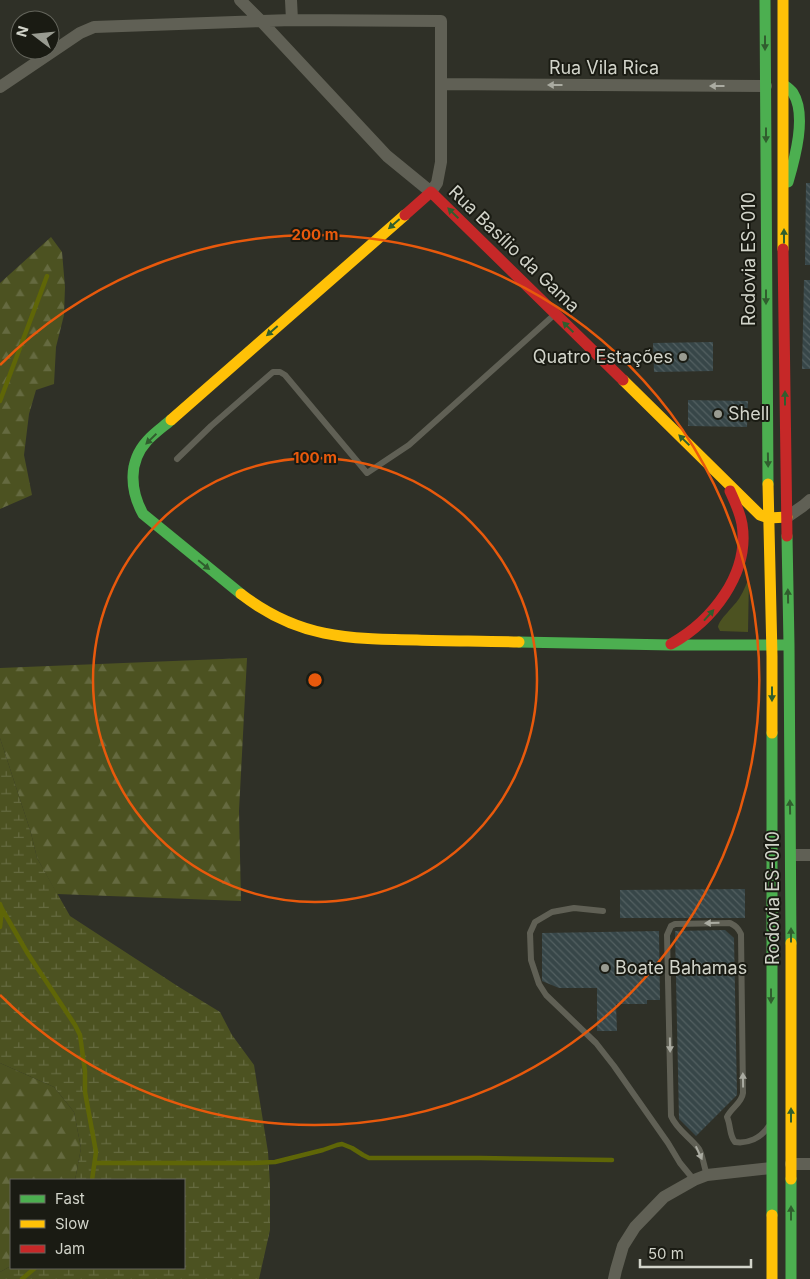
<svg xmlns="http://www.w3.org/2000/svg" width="810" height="1279" font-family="Inter,sans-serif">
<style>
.green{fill:#4c5221}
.forest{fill:url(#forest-firs)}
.wetland{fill:url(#wetland-marsh)}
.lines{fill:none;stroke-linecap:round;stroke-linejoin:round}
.stream{stroke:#5f6607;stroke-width:4.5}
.building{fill:url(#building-back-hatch)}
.lane{stroke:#606055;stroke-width:6}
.street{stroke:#606055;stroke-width:12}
.fast{stroke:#4caf50;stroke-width:11}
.slow{stroke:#ffc107;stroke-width:11}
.jam{stroke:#c62828;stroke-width:11}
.oneway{fill:#305e2e}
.oneway2{fill:#aaaba1}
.ring{fill:none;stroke:#e8590c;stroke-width:2.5}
.poi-dot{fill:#999b91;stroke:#1a1b13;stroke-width:2}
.labels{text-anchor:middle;stroke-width:4;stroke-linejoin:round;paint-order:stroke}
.street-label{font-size:18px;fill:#d2d4ca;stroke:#1a1b13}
.poi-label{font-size:18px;fill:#d2d4ca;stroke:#1a1b13;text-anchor:start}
.centre{fill:#e8590c;stroke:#1a1b13;stroke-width:2.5}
.ring-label{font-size:15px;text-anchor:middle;font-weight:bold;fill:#e8590c;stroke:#1a1b13;stroke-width:4;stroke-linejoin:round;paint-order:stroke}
</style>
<defs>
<pattern id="forest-firs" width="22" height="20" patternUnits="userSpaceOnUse" patternTransform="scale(1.25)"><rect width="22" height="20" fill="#4c5221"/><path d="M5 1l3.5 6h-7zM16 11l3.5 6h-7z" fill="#656a40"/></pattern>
<pattern id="wetland-marsh" width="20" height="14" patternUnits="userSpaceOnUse" patternTransform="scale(1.25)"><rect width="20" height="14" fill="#4c5221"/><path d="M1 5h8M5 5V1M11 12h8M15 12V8" fill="none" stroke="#656a40"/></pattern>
<pattern id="building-back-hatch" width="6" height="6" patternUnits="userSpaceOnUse" patternTransform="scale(1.25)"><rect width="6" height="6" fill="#374648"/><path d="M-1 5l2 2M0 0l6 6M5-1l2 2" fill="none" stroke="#536061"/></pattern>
</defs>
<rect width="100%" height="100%" fill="#2f3027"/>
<path class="green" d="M 749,578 L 748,632 L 720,631 L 718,627 C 719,619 735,606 740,597 C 744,591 746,584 749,578 Z"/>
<path class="forest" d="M 51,237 L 62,252 L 65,287 L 64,315 L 56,347 L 54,384 L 36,390 L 29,414 L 24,455 L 32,495 L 0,509 L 0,283 Z
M 247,658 L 239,811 L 241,901 L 57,894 L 37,858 L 31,833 L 0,738 L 0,668 Z
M 0,1063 L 54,1087 L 74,1112 L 81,1148 L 75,1180 L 11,1180 L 11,1266 L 0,1272 Z"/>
<path class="wetland" d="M 0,738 L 31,833 L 37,858 L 70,916 L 179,987 L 220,1012 L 232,1035 L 254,1065 L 268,1152 L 270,1184 L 270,1230 L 259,1279 L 0,1279 L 0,1272 L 11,1266 L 11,1268 L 184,1268 L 184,1180 L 75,1180 L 81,1148 L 74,1112 L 54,1087 L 0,1063 Z"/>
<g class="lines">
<path class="stream" d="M 0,401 L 47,276
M 0,904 L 2,909 L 28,954 L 75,1025 L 80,1035 L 85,1071 L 85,1092 L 96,1152 L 92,1180
M 0,927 L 2,909
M 95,1163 L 253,1163 L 275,1162 L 323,1150 L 337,1145 L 342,1144 L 352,1148 L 363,1155 L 369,1158 L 480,1158 L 612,1160
M 22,1279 L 35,1268"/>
</g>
<path class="building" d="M 806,183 L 810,183 L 810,265 L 805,265 Z
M 804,280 L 810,280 L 810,369 L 802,369 Z
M 713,342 L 713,371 L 654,372 L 653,343 Z
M 688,400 L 748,401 L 747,427 L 688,426 Z
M 745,889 L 745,918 L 620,918 L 620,890 Z
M 725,930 L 734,938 L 737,1095 L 696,1136 L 679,1119 L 675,931 Z
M 659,931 L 660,1000 L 647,1000 L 647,1004 L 616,1004 L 617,1031 L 597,1031 L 597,988 L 559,988 L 542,981 L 542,933 Z"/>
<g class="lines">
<path class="lane" d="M 177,459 L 211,426 L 273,372 L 280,372 L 285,375 L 367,473 L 409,445 L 554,315
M 603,911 L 574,908 L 552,912 L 535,922 L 530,933 L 531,960 L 539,984 L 546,995 L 596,1043 L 614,1066 L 668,1143 L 680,1163 L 694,1180
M 707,1175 C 704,1167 703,1156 699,1149 C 690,1137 677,1130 671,1116 L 667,935 L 671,926 L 675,924 L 730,923 C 736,926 738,928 741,934 L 743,1093 C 742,1103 731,1108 727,1117 C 731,1126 729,1135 735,1142 C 748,1144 761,1138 768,1127"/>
<path class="street" d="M 291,0 L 292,20
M 441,84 L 766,86
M 0,87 L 80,33 L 94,27 L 292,20 L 441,21 L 441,162 L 437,183 L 431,192 L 387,156 L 261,21 L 240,0
M 787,517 L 803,506 L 810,500
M 791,855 L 810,855
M 791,1164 L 810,1164
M 614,1279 L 616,1270 L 623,1246 L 635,1227 L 664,1197 L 694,1180 L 707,1175 L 771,1168"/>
<path class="fast" d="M 765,0 L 768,484
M 784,85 C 787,87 791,90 793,93 C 807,115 795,158 788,182
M 171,420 C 163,427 154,433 147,441 C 128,462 130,490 143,514 L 241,594
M 787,536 L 789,645 L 791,943
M 519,642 L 671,645 L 789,645
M 791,1179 L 791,1279
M 772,1215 L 772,733"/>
<path class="slow" d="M 783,0 L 783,249
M 623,380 L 760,515 L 769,518 L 787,517
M 171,420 L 405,215
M 768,484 L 772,656 L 772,733
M 241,594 C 298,638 347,639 417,640 C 451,641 485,641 519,642
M 791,943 L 791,1179
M 772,1215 L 772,1279"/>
<path class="jam" d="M 405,215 L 431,192 L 623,380
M 783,249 L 787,536
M 671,644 C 712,621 750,574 742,524 C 740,512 735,502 730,491"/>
</g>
<defs><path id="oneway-solid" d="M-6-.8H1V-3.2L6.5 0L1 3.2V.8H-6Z" transform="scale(1.25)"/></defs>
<g class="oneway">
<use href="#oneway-solid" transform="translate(765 43) rotate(90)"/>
<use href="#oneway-solid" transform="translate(766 135) rotate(90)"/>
<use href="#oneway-solid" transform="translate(453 213) rotate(-136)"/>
<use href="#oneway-solid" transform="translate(394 224) rotate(139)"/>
<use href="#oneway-solid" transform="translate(784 236) rotate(-90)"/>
<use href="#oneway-solid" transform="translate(766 297) rotate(90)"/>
<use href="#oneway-solid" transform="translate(568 327) rotate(-136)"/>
<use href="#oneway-solid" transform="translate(272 331) rotate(139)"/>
<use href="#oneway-solid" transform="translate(785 398) rotate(-90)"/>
<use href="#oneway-solid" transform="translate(151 439) rotate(136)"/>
<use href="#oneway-solid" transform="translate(684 440) rotate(-136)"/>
<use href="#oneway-solid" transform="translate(768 460) rotate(89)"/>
<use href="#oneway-solid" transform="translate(204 565) rotate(39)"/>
<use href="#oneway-solid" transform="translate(788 596) rotate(-91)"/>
<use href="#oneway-solid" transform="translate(709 615) rotate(-48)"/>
<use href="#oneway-solid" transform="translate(772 694) rotate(90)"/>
<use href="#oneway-solid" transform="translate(790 807) rotate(-91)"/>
<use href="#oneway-solid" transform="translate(791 935) rotate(-90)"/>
<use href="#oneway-solid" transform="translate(771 996) rotate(90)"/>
<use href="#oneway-solid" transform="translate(791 1115) rotate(-90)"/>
<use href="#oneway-solid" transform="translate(791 1213) rotate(-90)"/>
</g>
<g class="oneway2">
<use href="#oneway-solid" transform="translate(555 85) rotate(-180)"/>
<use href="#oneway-solid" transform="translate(717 86) rotate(-180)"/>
<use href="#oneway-solid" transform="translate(712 923) rotate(179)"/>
<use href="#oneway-solid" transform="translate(670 1045) rotate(89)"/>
<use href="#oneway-solid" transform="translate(743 1080) rotate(-91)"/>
<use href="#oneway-solid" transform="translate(699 1153) rotate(65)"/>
</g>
<g class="ring">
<circle cx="315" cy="680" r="222"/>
<path d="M0 365A445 445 0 1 1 0 995"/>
</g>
<g class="poi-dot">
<circle cx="683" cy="357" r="5"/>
<circle cx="718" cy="414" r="5"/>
<circle cx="605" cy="968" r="5"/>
</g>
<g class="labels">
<g class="street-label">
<text x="604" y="74">Rua Vila Rica</text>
<text transform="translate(514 249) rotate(44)" y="6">Rua Basílio da Gama</text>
<text transform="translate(749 259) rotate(-90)" y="6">Rodovia ES-010</text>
<text transform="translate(773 898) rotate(-90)" y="6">Rodovia ES-010</text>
</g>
<g class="poi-label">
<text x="673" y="363" text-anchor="end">Quatro Estações</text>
<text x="728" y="420">Shell</text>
<text x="615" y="974">Boate Bahamas</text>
</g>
</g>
<circle cx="315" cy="680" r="8" class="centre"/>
<g class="ring-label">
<text x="315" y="240">200 m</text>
<text x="315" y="463">100 m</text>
</g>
<rect x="10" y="1179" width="175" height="90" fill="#1a1b13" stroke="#64655c"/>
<rect x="20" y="1195" width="25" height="8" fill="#4caf50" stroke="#64655c"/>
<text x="55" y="1204" font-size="15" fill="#d2d4ca">Fast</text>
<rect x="20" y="1220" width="25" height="8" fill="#ffc107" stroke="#64655c"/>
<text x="55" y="1229" font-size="15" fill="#d2d4ca">Slow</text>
<rect x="20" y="1245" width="25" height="8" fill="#c62828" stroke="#64655c"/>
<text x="55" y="1254" font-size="15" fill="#d2d4ca">Jam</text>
<g transform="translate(35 35) rotate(286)"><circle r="24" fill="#1a1b13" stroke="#64655c"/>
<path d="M0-4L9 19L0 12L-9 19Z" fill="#999b91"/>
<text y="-8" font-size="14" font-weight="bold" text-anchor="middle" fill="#d2d4ca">N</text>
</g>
<path d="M640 1259v8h111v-8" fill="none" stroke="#d2d4ca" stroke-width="2.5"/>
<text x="648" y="1259" font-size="15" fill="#d2d4ca" stroke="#1a1b13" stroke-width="4" paint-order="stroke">50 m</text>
</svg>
